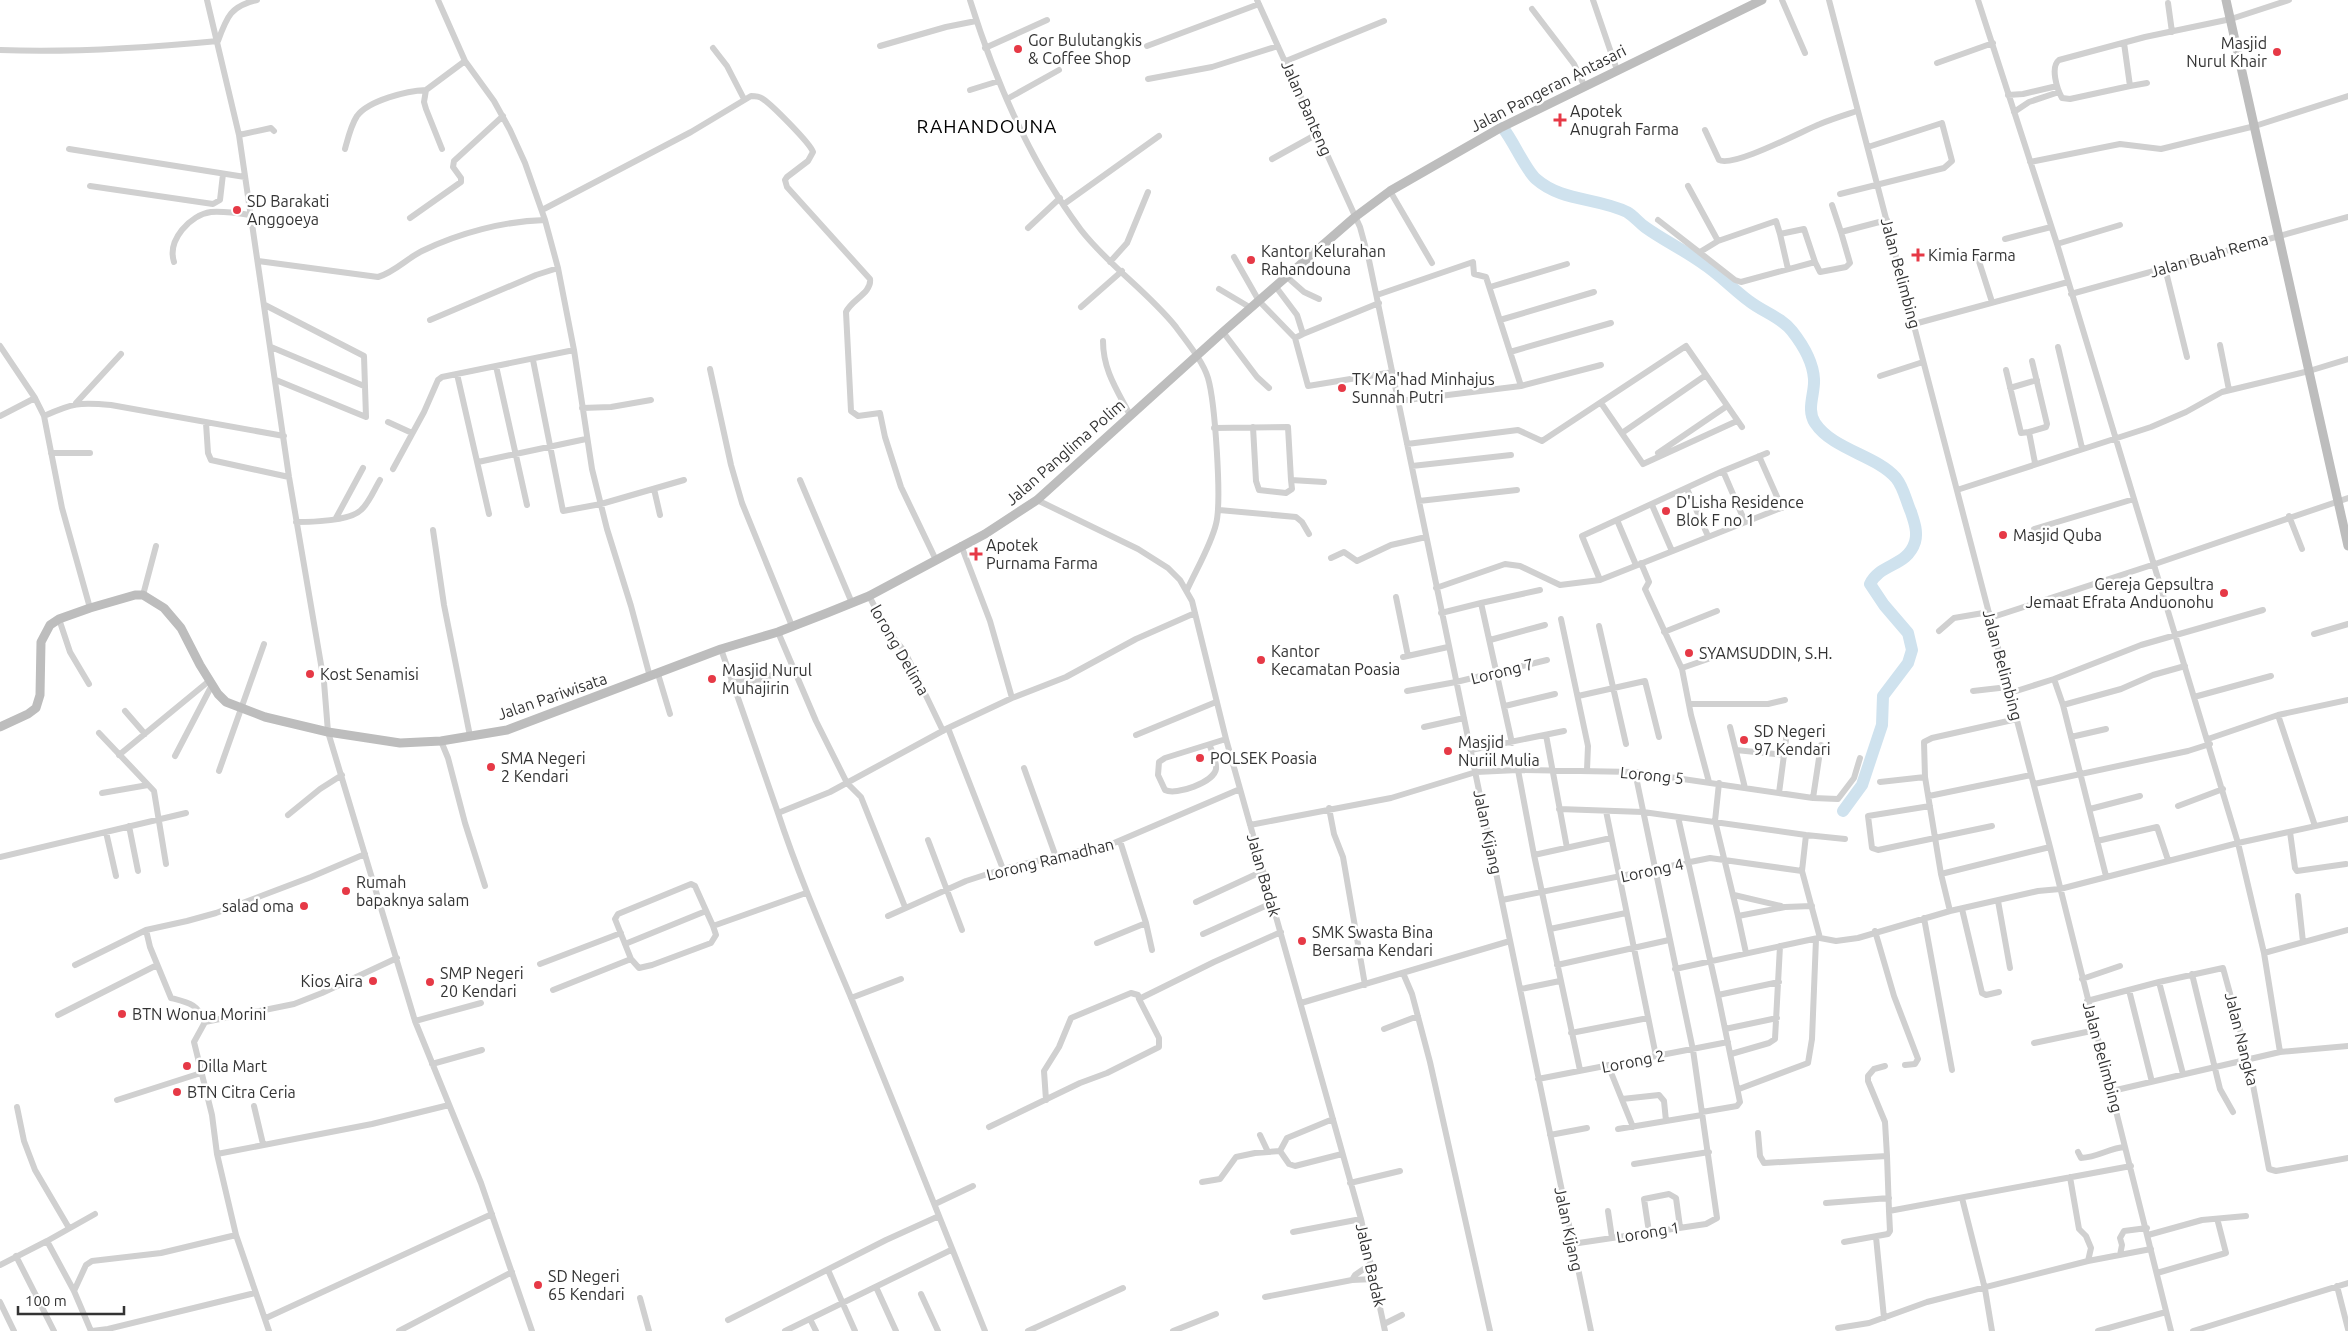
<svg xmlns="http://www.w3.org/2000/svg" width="2348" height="1331" font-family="Ubuntu,sans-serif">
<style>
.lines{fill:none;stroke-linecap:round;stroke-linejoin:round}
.river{stroke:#cfe2ee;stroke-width:12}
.street{stroke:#d0d0d0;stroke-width:6}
.secondary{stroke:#bdbdbd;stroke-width:9}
.poi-dot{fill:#e63946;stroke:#fff;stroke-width:2}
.labels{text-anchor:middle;stroke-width:5;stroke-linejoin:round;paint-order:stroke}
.poi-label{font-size:16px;fill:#333;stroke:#fff;text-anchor:start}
.street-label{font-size:16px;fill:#333;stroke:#fff}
.quarter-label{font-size:19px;letter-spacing:1px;fill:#000;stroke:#fff}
</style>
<rect width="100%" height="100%" fill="#fff"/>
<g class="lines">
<path class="river" d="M 1503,128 C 1514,142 1525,169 1536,179 C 1562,202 1597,197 1627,212 C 1634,216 1638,222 1645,227 C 1663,240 1684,250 1702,263 C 1719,274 1733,289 1749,301 C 1763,312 1781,317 1792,331 C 1803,345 1813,362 1814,379 C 1815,394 1806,409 1815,423 C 1833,450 1876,455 1896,478 C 1904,488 1906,501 1911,512 C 1914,521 1918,532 1915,542 C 1907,567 1880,563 1870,584 L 1884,605 L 1908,633 L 1912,650 L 1908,663 L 1883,696 L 1882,725 L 1862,785 L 1843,811"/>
<path class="street" d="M 207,0 L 239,135 L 289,477 L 324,682 L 328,732 L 415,1021 L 481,1183 L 532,1331
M 438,0 L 465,61 L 494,101 L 510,130 L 525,163 L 545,220 L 558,268 L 574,350 L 592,469 L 607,529 L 631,606 L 650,677
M 970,0 C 995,80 1030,162 1081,230 C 1109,266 1147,291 1176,327 C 1186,341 1203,361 1208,378 C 1215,402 1222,502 1216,524 C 1211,545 1196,570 1187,590
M 1257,0 L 1360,227 L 1369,260 L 1591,1331
M 1593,0 L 1617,70
M 1782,0 L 1805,53
M 1829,0 L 2050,847 L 2171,1331
M 1978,0 L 2057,244 L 2238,843 L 2264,953 L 2280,1052
M 2168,3 L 2172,32
M 1532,9 L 1574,64 L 1584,85
M 2124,43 L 2130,86 L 2070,99 L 2062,98 C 2057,89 2050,67 2059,60 L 2145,37 L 2231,19 L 2289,0
M 880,46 L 946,27 L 976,21
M 1147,46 L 1259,4
M 713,48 L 727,66 L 744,99
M 985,48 L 1047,20
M 0,50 C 73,53 145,48 218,41 C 227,16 231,6 257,0
M 1286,61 L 1384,21
M 1937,63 L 1993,43
M 1148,79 L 1212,67 L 1278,46
M 2130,86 L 2147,83
M 970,90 L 999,81
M 2008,95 L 2023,94 L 2057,86
M 1007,99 L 1059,70
M 2014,112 L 2029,102 L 2059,92
M 1705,130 L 1719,160 C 1733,168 1802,131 1820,124 C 1832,119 1845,115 1857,111
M 239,135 L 271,128 L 274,131
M 69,149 L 245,177
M 345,149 C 348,138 351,125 357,116 C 369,100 407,91 426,90
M 442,149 L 426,109 L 424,102 L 426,90 L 465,61
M 1272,159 L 1319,133
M 2030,162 L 2120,144 L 2161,149 L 2255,126 L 2348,96
M 90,186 L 213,204 L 220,200 L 223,174
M 1688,186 L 1718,241 L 1776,221 L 1780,234 L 1804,229 L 1815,262
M 1390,191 L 1432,263
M 1840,194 L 1944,168 L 1952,161 L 1942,123 L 1868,147
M 1064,204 L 1159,136
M 1832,205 L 1841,232
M 542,210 L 691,132 L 751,96 C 755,96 759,96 763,99 C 772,105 810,143 813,152 L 808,161 L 787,177 L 785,180 L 787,187 L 870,279 C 872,293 851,300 846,312 L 851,411 L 858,416 L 880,413 L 885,437 L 901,487 L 936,560
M 410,218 L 461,182 L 461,178 L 453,167 L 454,161 L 503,116
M 1658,220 L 1735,280 L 1741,282 L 1815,262 L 1820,272 L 1846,267 L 1850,263 L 1841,232 L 1887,220
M 1028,228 L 1060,198
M 1780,234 L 1788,269
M 2005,239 L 2051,227
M 2057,244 L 2120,225
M 1700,252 L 1718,241
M 1976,252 L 1992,302
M 1234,257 L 1259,301 L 1295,338
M 258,261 L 378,277 C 395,272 406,259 422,251 C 459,233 504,221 545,220
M 174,262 C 167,240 190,215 211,212 C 224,211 237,213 250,215
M 1110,262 L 1127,243 L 1148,192
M 2165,268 L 2187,357
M 1287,277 L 1304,292 L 1319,299
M 1276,287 L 1297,315 L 1303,334 L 1295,338 L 1308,386 L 1393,372
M 1490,287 L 1567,264
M 1219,289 L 1251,308
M 2071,294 L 2348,217
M 1377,295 L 1473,262 L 1474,274 L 1486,277 L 1521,386
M 265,305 L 364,356 L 366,417 L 276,380
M 1081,307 L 1122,271
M 430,320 L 536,275 L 558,268
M 1500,320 L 1594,292
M 1914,324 L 2068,282
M 1223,332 L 1257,377 L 1269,388
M 1303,334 L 1379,303
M 1103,341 C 1103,370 1117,390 1130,415
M 2220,345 L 2229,390
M 0,346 L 35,398 L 44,416
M 271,347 L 364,386
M 2058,347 L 2082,448
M 1510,352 L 1611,323
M 533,360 L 563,511 L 601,504 L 684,480
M 496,366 L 527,505
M 710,369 L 731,465 L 742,503 L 792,626
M 2006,370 L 2021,433 L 2029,432 L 2035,463
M 457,374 L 489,514
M 1880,376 L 1923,362
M 2010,388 L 2037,380
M 1399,401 L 1521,386 L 1601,365
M 76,403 L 121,354
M 1601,403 L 1643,464
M 582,408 L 611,407 L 651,400
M 0,416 L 35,398
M 388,422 L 412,433
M 206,423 L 208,453 L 211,460 L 289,477
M 1253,427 L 1256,481 L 1259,490 L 1286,493 L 1292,489 L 1291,480
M 1214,428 L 1288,427 L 1291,480 L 1324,482
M 2029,432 L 2046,427 L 2047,424 L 2032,361
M 1622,433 L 1706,375
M 1407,444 L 1518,430 L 1542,441 L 1686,346 L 1742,427
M 51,453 L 90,453
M 1658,453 L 1727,406
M 1759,456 L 1782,508
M 478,462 L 586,439
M 1643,464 L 1737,421
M 1412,466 L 1511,455
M 393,469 L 424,412 L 438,380 L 442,377 L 574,350
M 1723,471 L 1767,453
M 800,480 L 852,603
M 654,489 L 660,515
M 1687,489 L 1708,536
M 1957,490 L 2151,427 L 2186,412 L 2222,392 L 2309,371 L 2348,359
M 1037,500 L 1138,549 L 1168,568 L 1180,580 L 1192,601 L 1226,739 L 1361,1219 L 1385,1331
M 1419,501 L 1517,490
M 1652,505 L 1672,551
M 1219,510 L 1296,517 L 1302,522 L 1309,534
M 2289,516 L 2302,549
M 336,518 L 363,468
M 1617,520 L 1636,565
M 296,522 C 311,522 350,521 361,510 C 369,503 374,490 380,480
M 2034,529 L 2134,499
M 433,530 L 444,605 L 470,736
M 961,545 L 990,621 L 1012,698
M 1331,558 L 1344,552 L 1357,561 L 1391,545 L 1426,537
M 1641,563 L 1649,582 L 1645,589 L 1682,669 L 1691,715 L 1709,782
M 1600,580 L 1582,536 L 1723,471 L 1745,522
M 1436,588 L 1505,564 L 1520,566 L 1560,585 L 1600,580 L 1791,504
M 143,595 L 156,546
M 869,596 L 886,628 L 905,652 L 943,731
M 1396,597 L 1408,656
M 1481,603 L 1540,590
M 90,608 L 62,508 L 44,416 C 73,403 79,402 111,405 L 284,436
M 1441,613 L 1481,603 L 1512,743
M 1990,618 L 2155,564 L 2348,498
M 59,619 L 70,652 L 89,684
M 1561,619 L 1588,746 L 1587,770
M 1599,626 L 1626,744
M 1939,631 L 1954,618 L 1989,612
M 778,632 L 816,721 L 847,783 L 861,797 L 905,907
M 1664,632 L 1717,611
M 2314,634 L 2348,624
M 1490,640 L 1545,625
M 721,649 L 778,813
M 1403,657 L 1448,647
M 1682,668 L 1708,659
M 658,674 L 670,714
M 2054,679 L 2141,645 L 2263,610
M 731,682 L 756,681 L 793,667
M 1407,691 L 1456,682 L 1547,660
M 1973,691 L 2008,687
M 2010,693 L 2054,679 L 2063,705
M 1578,696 L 1645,681 L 1659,737
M 2194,697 L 2271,676
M 1690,704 L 1768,704 L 1785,700
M 1505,706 L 1555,694
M 125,711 L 145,734
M 2278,715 L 2315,826
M 1424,727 L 1464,718
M 1730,727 L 1745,788
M 948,728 L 1003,869
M 99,733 L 154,791 L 166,864
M 1136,735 L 1216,702
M 1546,735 L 1567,848
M 2071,737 L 2106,729
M 2208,739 L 2278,715 L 2348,700
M 441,741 L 448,758 L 465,823 L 485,886
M 1210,746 C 1212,752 1217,762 1216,769 C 1214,782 1176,796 1165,790 L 1158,775 L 1159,762 L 1165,758 L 1226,739
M 1471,750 L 1564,731
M 1736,750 L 1785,755
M 119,755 L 209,681
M 175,756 L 212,685
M 1024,768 L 1056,857
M 1518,770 L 1534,855
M 219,771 L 264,644
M 1880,782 L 1925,777
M 1719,783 L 1715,821 L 1738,916 L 1785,907 L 1812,906
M 2034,784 L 2188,751 L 2210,744
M 102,793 L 148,785
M 1779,793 L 1787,732
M 1929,796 L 2031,775
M 1813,798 L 1821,745
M 1930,806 L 1868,816 L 1872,848 L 1878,850 L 1992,826
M 2178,806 L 2223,789
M 1329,808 L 1334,834 L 1343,857 L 1365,985
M 1559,809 L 1643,812 L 1806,835 L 1845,839
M 2090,809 L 2140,796
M 1606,811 L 1656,1056
M 288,815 L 320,789 L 342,775
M 1678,817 L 1718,995 L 1779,982
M 1250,825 L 1391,798 L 1476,772 L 1518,770 L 1635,772 L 1813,798 L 1838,799 L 1854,778 L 1860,758
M 129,826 L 138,871
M 106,832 L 116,876
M 2290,832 L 2295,868 L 2297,871 L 2346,864
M 1806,835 L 1802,871 L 1820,938 L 1836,941 L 1858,938 L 1950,911 L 2038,891 L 2060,889 L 2238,843 L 2348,819
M 928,840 L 962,930
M 1120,841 L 1146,923 L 1152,950
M 2097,841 L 2157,827 L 2168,860
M 0,857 L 186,813
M 1941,874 L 1925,777 L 1924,742 L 1932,738 L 2017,719
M 2106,876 L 2063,705 L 2121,689 L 2153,675 L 2185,666
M 1734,895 L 1781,906
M 2298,896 L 2303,942
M 1502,900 L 1710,858 L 1802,871
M 1998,901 L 2010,968
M 1196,902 L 1263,871
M 1962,909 L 1982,993 L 1986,995 L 1999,992
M 1950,911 L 1941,874 L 2050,847
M 888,916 L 966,881 L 1003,869 L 1114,843 L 1240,789
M 1738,916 L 1746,953
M 1924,918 L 1952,1070
M 713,926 L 716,935 L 711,943 L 652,965 L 639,968 L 631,959 L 615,919 L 618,914 L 691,884 L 695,886 L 713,926 L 806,893
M 1550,929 L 1626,913
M 146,930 L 150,947 L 171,998 C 190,1003 197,1004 205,1022
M 1875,931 L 1894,996 L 1918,1059 L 1915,1064 L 1905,1065
M 1203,934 L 1272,903
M 1097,943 L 1146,923
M 625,944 L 706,911
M 2264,953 L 2348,930
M 540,964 L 621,933
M 75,965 L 146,930 L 187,921 L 216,913 L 311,877 L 365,854
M 1557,965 L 1669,940
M 1675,969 L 1818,938
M 1403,973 L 1412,994 L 1430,1062 L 1490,1331
M 2192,974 L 2220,1089 L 2233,1112
M 2082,979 L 2120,966
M 2159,982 L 2183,1074
M 1521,989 L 1560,981
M 553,990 L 631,959
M 2129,990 L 2152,1082
M 851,998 L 901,979
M 2087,1001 L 2159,982 L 2223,968 L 2248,1059 L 2269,1169 L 2276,1171 L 2348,1158
M 1301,1003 L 1510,941
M 58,1015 L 157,965
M 415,1021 L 481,1003
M 1384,1029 L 1418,1016
M 1725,1029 L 1777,1018
M 1571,1033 L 1648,1018
M 2034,1043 L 2096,1030
M 1731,1054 L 1769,1043 L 1775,1039 L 1780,946
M 432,1064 L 482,1050
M 1608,1065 L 1633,1127
M 1885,1066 L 1874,1069 L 1868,1076 L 1868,1081 L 1885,1122 L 1887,1156
M 1580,1070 L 1534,855 L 1611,838
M 1538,1079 L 1728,1042
M 1739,1089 L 1808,1063 L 1812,1039 L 1816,939
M 2112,1091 L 2280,1052 L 2348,1046
M 1622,1099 L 1659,1095 L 1664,1101 L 1666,1121
M 117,1100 L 201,1073
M 1046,1100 L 1044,1071 L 1059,1047 L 1071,1018 L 1131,993 L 1138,995 L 1139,999 L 1214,962 L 1281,932
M 254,1106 L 263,1144
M 17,1107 L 24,1141 L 35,1170 L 69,1228
M 1702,1112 L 1737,1106 L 1740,1102 L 1718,995
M 989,1127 L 1080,1083 L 1107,1073 L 1159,1047 L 1159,1038 L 1139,999
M 1618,1129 L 1702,1115
M 1758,1133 L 1760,1156 L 1764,1163 L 1887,1156 L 1889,1211 L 2131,1166
M 1260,1135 L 1268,1152
M 1550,1135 L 1587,1128
M 1280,1151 L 1289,1164 L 1295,1166 L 1342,1154
M 2078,1152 L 2081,1158 C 2099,1157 2109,1148 2125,1147
M 217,1154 L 372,1124 L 449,1105
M 1634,1164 L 1709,1152
M 2070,1177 L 2079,1229 L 2086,1236 L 2091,1248 L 2088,1261
M 1202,1182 L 1220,1179 L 1236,1157 L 1255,1153 L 1280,1151 L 1287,1138 L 1333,1119
M 1350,1183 L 1400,1171
M 1962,1198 L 1985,1289 L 1992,1331
M 1826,1203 L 1889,1198
M 935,1204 L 973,1186
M 1608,1211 L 1612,1238
M 1293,1232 L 1361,1219
M 1649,1232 L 1644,1199 L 1669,1194 L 1676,1198 L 1680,1227
M 2148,1235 L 2202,1220 L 2246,1216
M 1876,1237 L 1884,1318
M 47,1241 L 95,1214
M 1844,1242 L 1888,1234 L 1890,1231 L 1889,1211
M 1572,1244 L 1706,1224 L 1717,1218 L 1693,1050 L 1635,772
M 2120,1255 L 2122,1245 L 2120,1238 L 2124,1231 L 2147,1228
M 16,1256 L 54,1331
M 0,1265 L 47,1241 L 74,1291 L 91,1331
M 828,1270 L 855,1331
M 2157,1273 L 2226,1253 L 2218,1222
M 1352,1280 L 1374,1279
M 2337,1286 L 2348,1329
M 876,1287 L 896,1331
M 74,1291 L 86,1265 L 92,1261 L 161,1253 L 236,1235
M 921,1294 L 938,1331
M 1265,1297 L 1352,1280 L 1355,1275 L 1371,1264
M 640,1298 L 649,1331
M 0,1302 L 14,1331
M 266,1318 L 492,1214
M 810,1319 L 816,1331
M 728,1320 L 886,1240 L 939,1216
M 1384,1324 L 1402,1315
M 1838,1328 L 1869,1323 L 1927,1302 L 2088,1261 L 2151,1249
M 92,1331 L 108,1329 L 255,1293
M 269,1331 L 236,1235 L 217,1154 L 212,1115 L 194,1042 L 205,1022 L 294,1004 L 322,993 L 397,958
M 399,1331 L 512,1272
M 785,1331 L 951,1250
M 985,1331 C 941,1221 897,1110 852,1000 C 826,938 799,877 778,813 L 830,792 L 948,728 L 1012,698 L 1066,677 L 1136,639 L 1195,613
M 1028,1331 L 1123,1288
M 1173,1331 L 1216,1314
M 2098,1331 L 2166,1312
M 2193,1331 L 2348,1283"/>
<path class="secondary" d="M 2226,0 L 2348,546
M 0,727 L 28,714 L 36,708 L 40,695 L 41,642 L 50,625 L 59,619 L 90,608 L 135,595 L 143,595 L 164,608 L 181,628 L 200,665 L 218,694 L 226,702 L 265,717 L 328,732 L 400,743 L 441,741 L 507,730 L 721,649 L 778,632 L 827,613 L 869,596 L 985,534 L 1037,500 L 1223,332 L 1355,217 L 1390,191 L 1500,128 L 1762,0"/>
</g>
<g class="poi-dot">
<circle cx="1018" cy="49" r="5"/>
<circle cx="2277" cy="52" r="5"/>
<path d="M1557.5 112.5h5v5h5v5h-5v5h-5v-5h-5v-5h5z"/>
<circle cx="237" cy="210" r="5"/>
<path d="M1915.5 247.5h5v5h5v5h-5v5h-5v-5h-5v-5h5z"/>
<circle cx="1251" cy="260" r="5"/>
<circle cx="1342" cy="388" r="5"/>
<circle cx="1666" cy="511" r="5"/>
<circle cx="2003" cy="535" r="5"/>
<path d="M973.5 546.5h5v5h5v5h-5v5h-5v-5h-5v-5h5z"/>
<circle cx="2224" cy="593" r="5"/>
<circle cx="1689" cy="653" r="5"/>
<circle cx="1261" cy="660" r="5"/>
<circle cx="310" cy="674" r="5"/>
<circle cx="712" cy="679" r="5"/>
<circle cx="1744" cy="740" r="5"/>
<circle cx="1448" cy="751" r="5"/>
<circle cx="1200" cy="758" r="5"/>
<circle cx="491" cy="767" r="5"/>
<circle cx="346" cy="891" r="5"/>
<circle cx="304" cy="906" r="5"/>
<circle cx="1302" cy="941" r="5"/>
<circle cx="373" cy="981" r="5"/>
<circle cx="430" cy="982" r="5"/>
<circle cx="122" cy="1014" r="5"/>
<circle cx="187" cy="1066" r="5"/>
<circle cx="177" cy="1092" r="5"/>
<circle cx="538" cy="1285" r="5"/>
</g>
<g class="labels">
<g class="poi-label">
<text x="1028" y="46">Gor Bulutangkis<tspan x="1028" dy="18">&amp; Coffee Shop</tspan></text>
<text x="2267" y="49" text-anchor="end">Masjid<tspan x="2267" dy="18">Nurul Khair</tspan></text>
<text x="1570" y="117">Apotek<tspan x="1570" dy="18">Anugrah Farma</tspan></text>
<text x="247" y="207">SD Barakati<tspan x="247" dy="18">Anggoeya</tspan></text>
<text x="1261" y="257">Kantor Kelurahan<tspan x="1261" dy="18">Rahandouna</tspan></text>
<text x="1928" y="261">Kimia Farma</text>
<text x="1352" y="385">TK Ma'had Minhajus<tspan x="1352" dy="18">Sunnah Putri</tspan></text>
<text x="1676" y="508">D'Lisha Residence<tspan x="1676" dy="18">Blok F no 1</tspan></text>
<text x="2013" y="541">Masjid Quba</text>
<text x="986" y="551">Apotek<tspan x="986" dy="18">Purnama Farma</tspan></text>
<text x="2214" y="590" text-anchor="end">Gereja Gepsultra<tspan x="2214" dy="18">Jemaat Efrata Anduonohu</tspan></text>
<text x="1271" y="657">Kantor<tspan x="1271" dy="18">Kecamatan Poasia</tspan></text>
<text x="1699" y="659">SYAMSUDDIN, S.H.</text>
<text x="722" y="676">Masjid Nurul<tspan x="722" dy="18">Muhajirin</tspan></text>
<text x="320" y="680">Kost Senamisi</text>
<text x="1754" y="737">SD Negeri<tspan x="1754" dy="18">97 Kendari</tspan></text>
<text x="1458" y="748">Masjid<tspan x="1458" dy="18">Nuriil Mulia</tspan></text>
<text x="501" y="764">SMA Negeri<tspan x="501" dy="18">2 Kendari</tspan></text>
<text x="1210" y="764">POLSEK Poasia</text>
<text x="356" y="888">Rumah<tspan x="356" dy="18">bapaknya salam</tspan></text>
<text x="294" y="912" text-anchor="end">salad oma</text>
<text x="1312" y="938">SMK Swasta Bina<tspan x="1312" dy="18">Bersama Kendari</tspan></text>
<text x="440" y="979">SMP Negeri<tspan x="440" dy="18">20 Kendari</tspan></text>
<text x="363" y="987" text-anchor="end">Kios Aira</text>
<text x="132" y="1020">BTN Wonua Morini</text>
<text x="197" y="1072">Dilla Mart</text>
<text x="187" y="1098">BTN Citra Ceria</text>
<text x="548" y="1282">SD Negeri<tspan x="548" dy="18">65 Kendari</tspan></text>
</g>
<g class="street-label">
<text transform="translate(1548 88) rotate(-27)" y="6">Jalan Pangeran Antasari</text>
<text transform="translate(1307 108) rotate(66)" y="6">Jalan Banteng</text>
<text transform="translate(2209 255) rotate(-16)" y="6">Jalan Buah Rema</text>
<text transform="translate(1901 273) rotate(75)" y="6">Jalan Belimbing</text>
<text transform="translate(1065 452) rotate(-41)" y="6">Jalan Panglima Polim</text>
<text transform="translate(900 650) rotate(60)" y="6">lorong Delima</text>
<text transform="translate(2003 665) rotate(75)" y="6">Jalan Belimbing</text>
<text transform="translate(1502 671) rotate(-14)" y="6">Lorong 7</text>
<text transform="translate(552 696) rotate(-19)" y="6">Jalan Pariwisata</text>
<text transform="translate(1652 775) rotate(6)" y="6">Lorong 5</text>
<text transform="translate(1488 832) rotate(78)" y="6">Jalan Kijang</text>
<text transform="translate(1050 859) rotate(-14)" y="6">Lorong Ramadhan</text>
<text transform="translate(1652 870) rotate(-12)" y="6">Lorong 4</text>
<text transform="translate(1264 875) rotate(74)" y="6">Jalan Badak</text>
<text transform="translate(2242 1039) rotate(76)" y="6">Jalan Nangka</text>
<text transform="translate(2103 1057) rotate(75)" y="6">Jalan Belimbing</text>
<text transform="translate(1633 1061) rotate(-11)" y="6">Lorong 2</text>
<text transform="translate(1569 1229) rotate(78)" y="6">Jalan Kijang</text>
<text transform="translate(1648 1232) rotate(-9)" y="6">Lorong 1</text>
<text transform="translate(1371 1265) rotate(77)" y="6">Jalan Badak</text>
</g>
<g class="quarter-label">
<text x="987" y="133">RAHANDOUNA</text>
</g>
</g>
<path d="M18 1306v8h106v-8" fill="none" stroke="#333333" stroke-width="2.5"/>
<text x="25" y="1306" font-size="15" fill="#333333" stroke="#ffffff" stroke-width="4" paint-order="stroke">100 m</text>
</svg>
